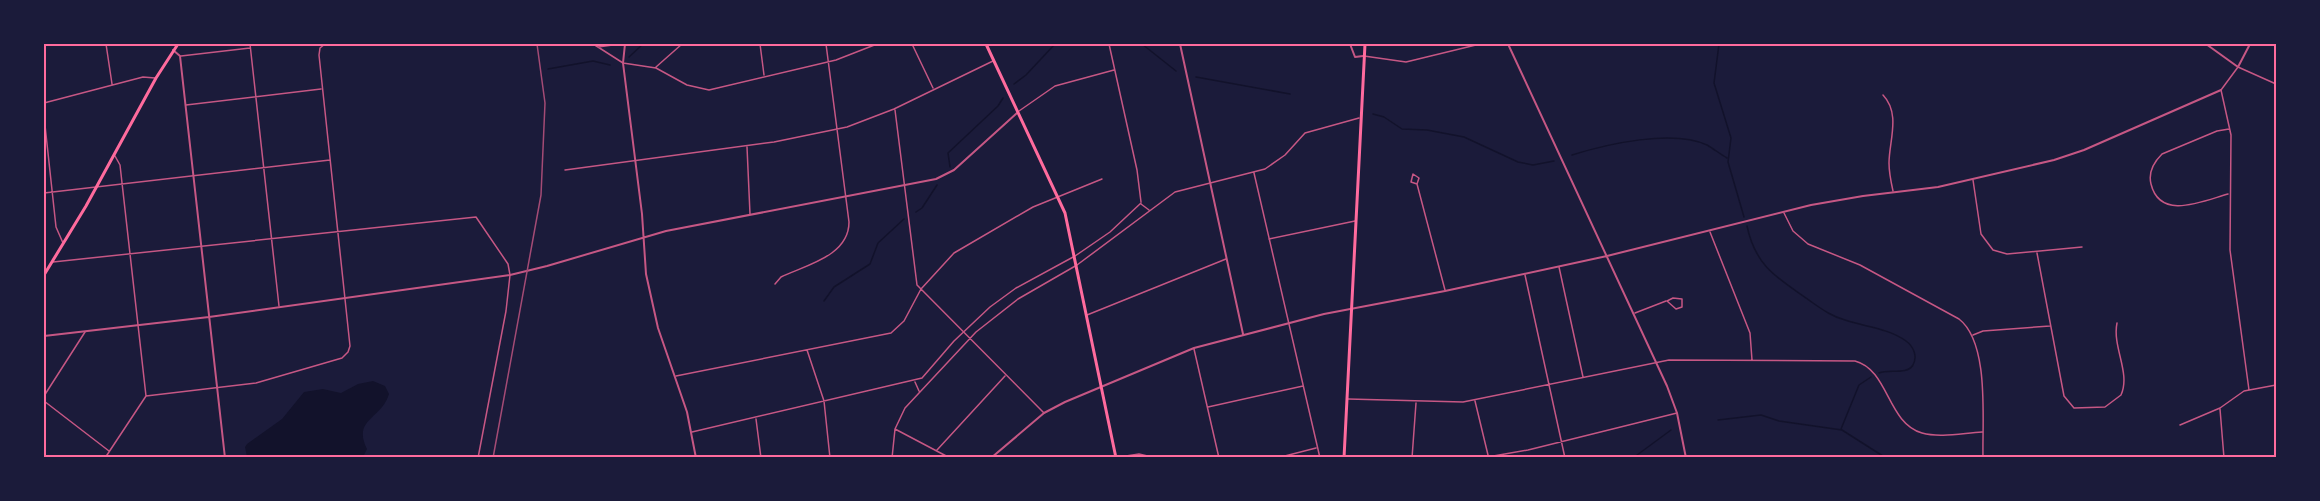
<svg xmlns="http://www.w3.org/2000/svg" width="2320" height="501" font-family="Barlow,sans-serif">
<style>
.water{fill:#12122b}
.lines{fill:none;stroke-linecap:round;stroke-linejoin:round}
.stream{stroke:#12122b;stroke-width:1.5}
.minor{stroke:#c65784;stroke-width:1.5}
.tertiary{stroke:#c65784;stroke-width:2}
.secondary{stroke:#ff6b9d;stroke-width:3}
.primary{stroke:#ff6b9d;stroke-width:3}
.trunk{stroke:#ff6b9d;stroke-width:3}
.rail{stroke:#a44b75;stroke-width:1.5}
.neatline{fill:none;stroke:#ff6b9d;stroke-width:2}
</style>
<rect width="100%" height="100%" fill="#1b1b3a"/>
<path class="water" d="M 373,381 L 385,386 L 389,394 C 382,419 352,419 367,449 L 363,457 L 247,457 L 245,447 L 247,444 L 282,419 L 304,392 L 323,389 L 341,393 L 358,384 Z"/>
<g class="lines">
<path class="stream" d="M 1142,44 L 1176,71
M 1719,44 L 1714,83 L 1731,138 L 1728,162 L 1744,217
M 629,57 L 643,44
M 548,69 L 593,61 L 610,65
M 1196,77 L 1290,94
M 1014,84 L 1026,75 L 1055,44
M 1373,114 L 1384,117 L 1402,129 L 1427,130 L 1464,137 L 1518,162 L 1533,165 L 1554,161
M 1572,155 C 1607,144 1673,129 1707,145 C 1714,149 1720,154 1727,158
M 950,167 L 948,153 L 998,106 L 1003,98
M 916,212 L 922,208 L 937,185
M 1747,226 C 1756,269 1780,279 1813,303 C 1823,310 1833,317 1845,320 C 1865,327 1888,328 1906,341 C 1913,346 1918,356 1913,365 C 1907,375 1889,369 1879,373
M 824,301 L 834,287 L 870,264 L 878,243 L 904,219
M 1718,420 L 1761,415 L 1779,421 L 1842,430 L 1886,458
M 1841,429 L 1859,385 L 1871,377
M 1633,458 L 1671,430"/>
<path class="minor" d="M 106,44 L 112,84
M 250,44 L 279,306
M 593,44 L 598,47 L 620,44
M 760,44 L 764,75
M 912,44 L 933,88
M 1109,44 L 1137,170 L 1141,202
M 598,47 L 623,63 L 656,68 L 687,85 L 709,90 L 836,60 L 877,44
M 181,56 L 250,48
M 1364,56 L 1406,62 L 1480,44
M 656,67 L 682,44
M 1883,95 C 1901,114 1889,141 1889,163 C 1889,172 1891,182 1893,191
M 44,103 L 143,77 L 155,78
M 186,105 L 321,89
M 895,110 L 917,285 L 1044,413
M 1019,111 L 1055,86 L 1114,70
M 44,116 L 56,227 L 63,243
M 747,147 L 750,214
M 565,170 L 774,142 L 847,127 L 894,109 L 993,61
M 1254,173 L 1320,458
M 1973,180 L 1981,234 L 1993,250 L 2007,254 L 2082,247
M 1417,184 L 1411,182 L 1413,174 L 1419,178 L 1417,184 L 1445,290
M 44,193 L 330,160
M 2228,194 C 2203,201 2160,221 2151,184 C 2148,172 2154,162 2162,154 L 2217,131 L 2229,129
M 1141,204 L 1149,210
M 1784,213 L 1793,231 L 1808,244 L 1860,265 L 1959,319 C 1990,343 1982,421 1983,458
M 1710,232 L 1750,333 L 1752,360
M 1269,239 L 1355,221
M 2037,253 L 2064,396 L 2074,408 L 2105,407 L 2121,395 C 2131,373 2112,347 2117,323
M 53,262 L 476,217 L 508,264 L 510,275 L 506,311 L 478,458
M 1559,267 L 1583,377
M 1525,275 L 1565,458
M 775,284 L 781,277 C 806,265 849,256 849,222 L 826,44
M 1673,298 L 1682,299 L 1682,307 L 1676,309 L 1667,301 Z
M 1635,313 L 1666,301
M 1087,315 L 1226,259
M 1973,335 L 1983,331 L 2050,326
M 1194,349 L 1219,458
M 807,350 L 824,401 L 830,458
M 676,376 L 891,333 L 904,321 L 921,289 L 954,253 L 1033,207 L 1102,179
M 915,382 L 919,391
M 2249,390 L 2230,250 L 2231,135 L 2221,90 L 2238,67 L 2276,84
M 44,396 L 85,332
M 146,396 L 256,383 L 342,358 L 348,352 L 350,346 L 319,55 L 320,48 L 325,44
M 1348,399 L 1463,402 L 1669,360 L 1855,361 C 1889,370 1887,423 1922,433 C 1940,438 1963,433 1982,432
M 44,401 L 109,451
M 1475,401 L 1488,455
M 1208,407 L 1303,386
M 2220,409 L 2224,458
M 756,419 L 761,458
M 2180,425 L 2220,408 L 2244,391 L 2276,385
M 895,429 L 950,458
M 692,432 L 922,378 L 954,341 L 990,307 L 1016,288 L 1075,256 L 1110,232 L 1141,203
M 937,450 L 1005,376
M 105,458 L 146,396 L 120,165 L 115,156
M 892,458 L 895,429 L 905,408 L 976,332 L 1018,299 L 1077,265 L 1175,192 L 1265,169 L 1285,155 L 1305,133 L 1359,118
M 1113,458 L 1139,454 L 1156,458
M 1277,458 L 1316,448
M 1412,458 L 1416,403
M 1482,458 L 1528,450 L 1677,413"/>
<path class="tertiary" d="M 625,44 L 623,63 L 642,214 L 646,274 L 658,328 L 687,412 L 696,458
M 1180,44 L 1243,334
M 1350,44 L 1355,57 L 1363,56
M 1508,44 L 1667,386 L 1677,413 L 1686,458
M 2206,44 L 2238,67 L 2250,44
M 173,50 L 180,56 L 225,458
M 44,336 L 209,317 L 510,275 L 547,266 L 666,231 L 936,179 L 954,170 L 1017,113
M 991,458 L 1044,413 L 1065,402 L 1194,348 L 1324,314 L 1445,291 L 1607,256 L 1811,205 L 1863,196 L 1938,187 L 2054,160 L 2084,150 L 2221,90"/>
<path class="secondary" d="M 986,44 L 1065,213 L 1116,458"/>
<path class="primary" d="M 1344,458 L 1365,44"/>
<path class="trunk" d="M 44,275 L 86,206 L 156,78 L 178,44"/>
<path class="rail" d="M 493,458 L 541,195 L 545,103 L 537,44"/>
</g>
<rect width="2320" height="501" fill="none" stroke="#1b1b3a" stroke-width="90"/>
<rect x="45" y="45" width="2230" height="411" class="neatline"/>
</svg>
